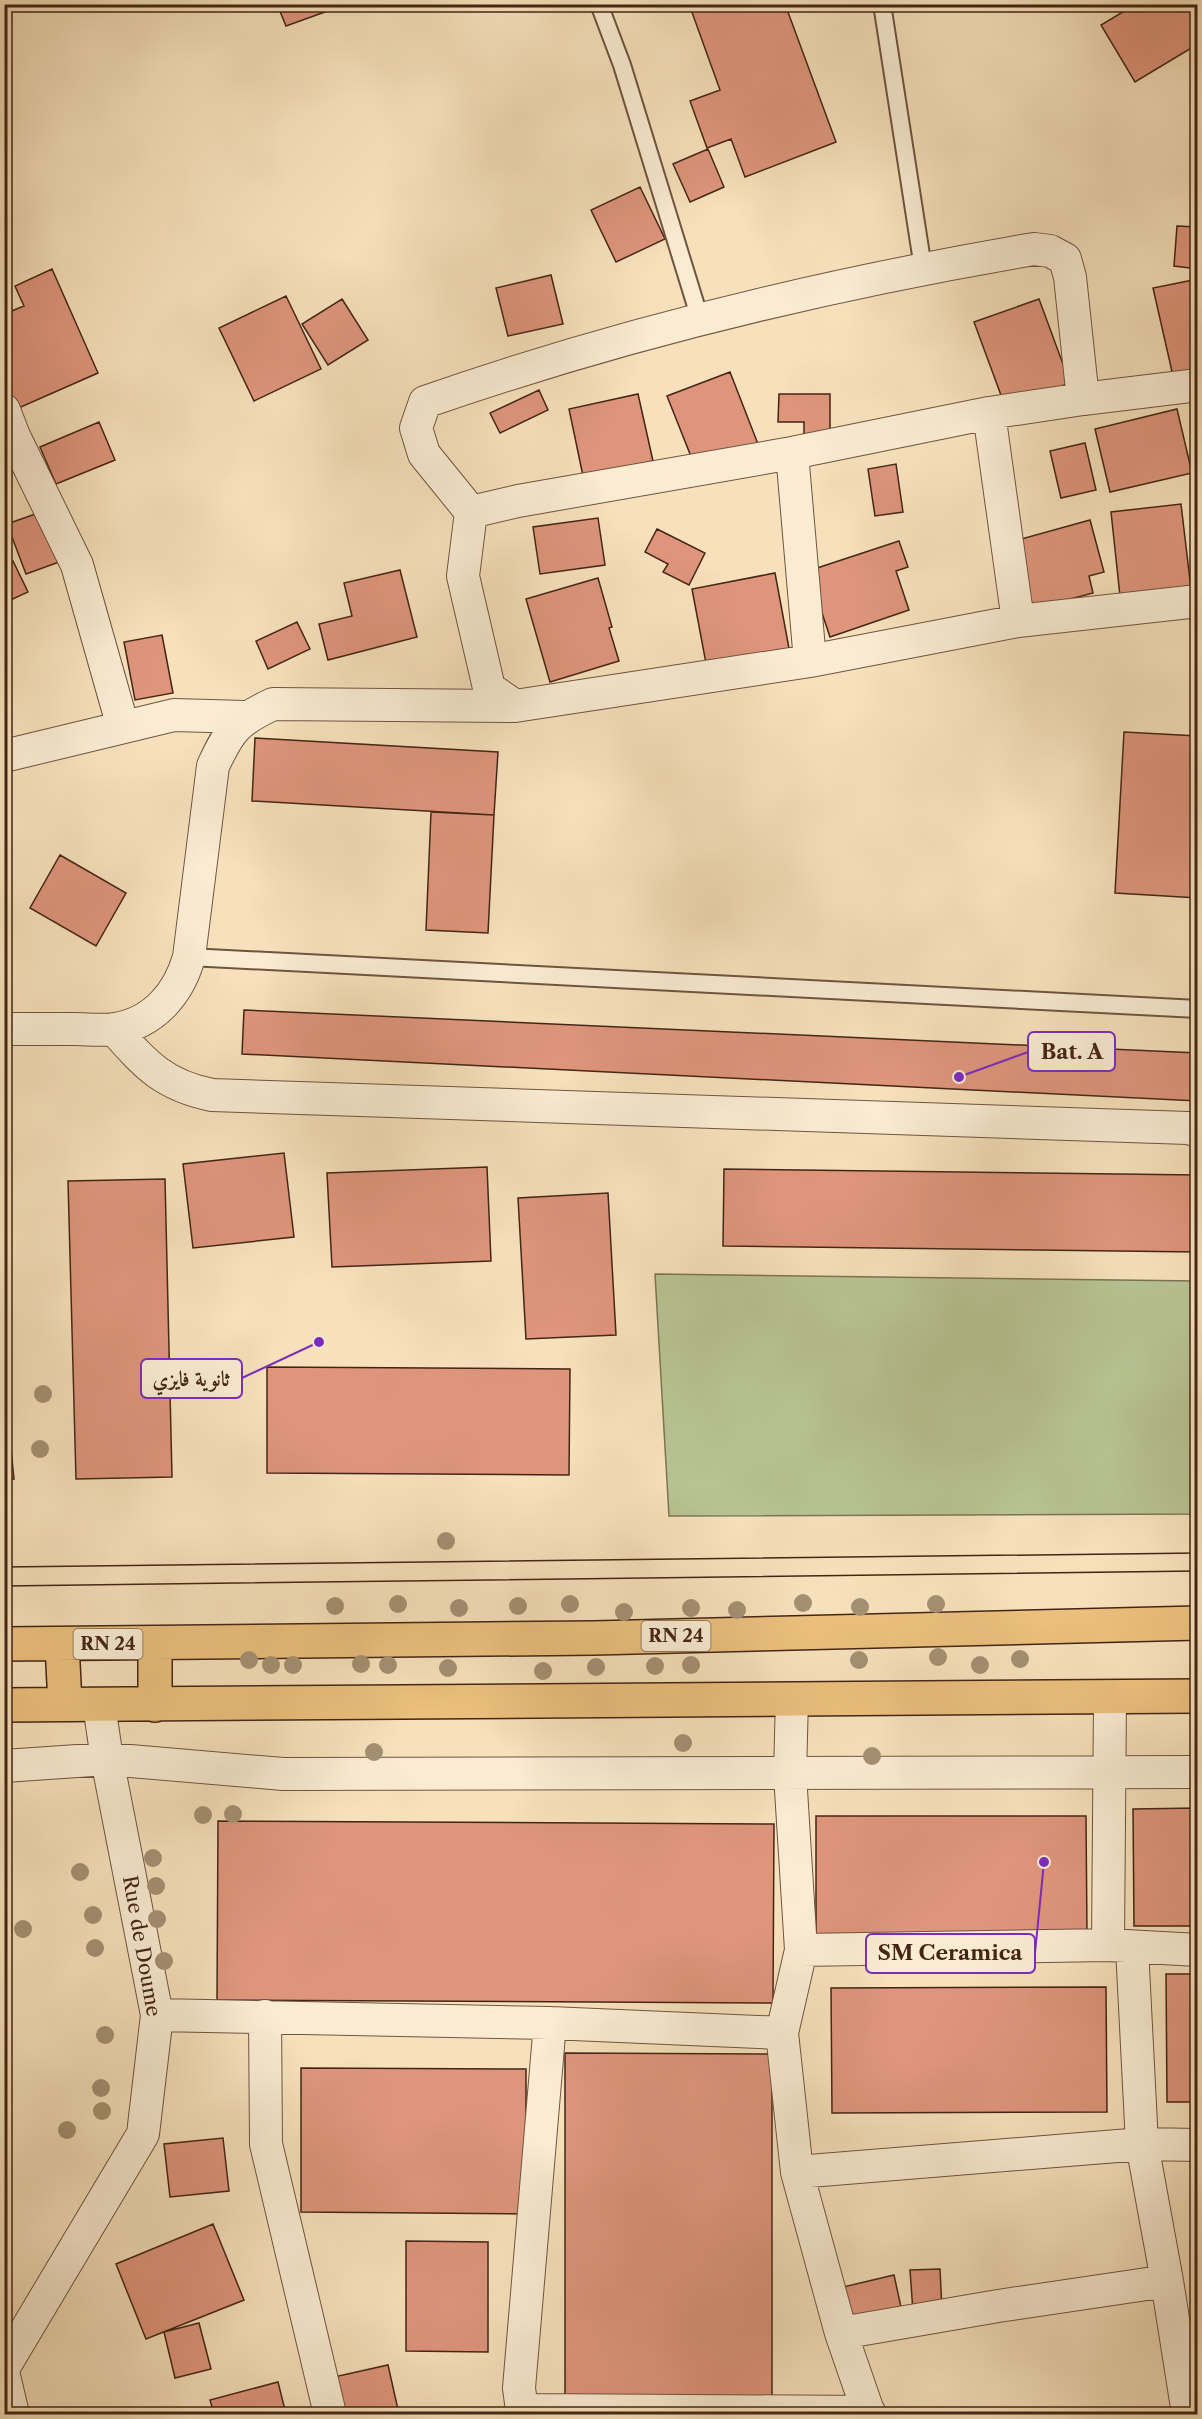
<svg xmlns="http://www.w3.org/2000/svg" width="1202" height="2419" font-family="'Libre Caslon Text',Amiri,serif">
<style>
.green{fill:#b8c494;stroke:#7e7454;stroke-width:1.5}
.building{fill:#de957c;stroke:#442515;stroke-width:1.5}
.lines{fill:none;stroke-linecap:round;stroke-linejoin:round}
.lane-casing{stroke:#70543f;stroke-width:20}
.street-casing{stroke:#70543f;stroke-width:34}
.primary-casing{stroke:#442515;stroke-width:36}
.lane{stroke:#f9ecd3;stroke-width:16}
.street{stroke:#f9ecd3;stroke-width:32}
.primary{stroke:#ebc07e;stroke-width:33}
.tram{stroke:#442515;stroke-width:1.5}
.tree{fill:#a49072}
.labels{text-anchor:middle;stroke-width:6;stroke-linejoin:round;paint-order:stroke}
.shield{fill:#f9ecd3;stroke:#7a614e;stroke-width:1.5}
.shield-label{font-size:18px;font-weight:bold;fill:#442515}
.street-label{font-size:20px;fill:#442515;stroke:#f9ecd3}
.leader{fill:none;stroke:#7b2cbf;stroke-width:2}
.callout-dot{fill:#7b2cbf;stroke:#f9ecd3;stroke-width:2}
.callout{fill:#f9ecd3;stroke:#7b2cbf;stroke-width:2}
.callout-label{font-size:21px;text-anchor:middle;font-weight:bold;fill:#442515}
</style>
<rect width="100%" height="100%" fill="#f6e1bc"/>
<filter id="stains"><feTurbulence type="fractalNoise" baseFrequency=".00333" numOctaves="4"/><feColorMatrix values="0 0 0 0 .2 0 0 0 0 .09 0 0 0 0 .02 0 0 0 .5 -.17"/></filter>
<radialGradient id="worn" r=".72"><stop offset=".6" stop-color="#630" stop-opacity="0"/><stop offset="1" stop-color="#630" stop-opacity=".3"/></radialGradient>
<path class="green" d="M 655,1274 L 1197,1281 L 1197,1514 L 669,1516 Z"/>
<path class="building" d="M 277,4 L 347,4 L 286,26 Z
M 689,4 L 785,4 L 836,142 L 745,177 L 731,139 L 707,148 L 690,101 L 720,90 Z
M 1136,4 L 1198,4 L 1198,44 L 1135,82 L 1101,25 Z
M 708,149 L 724,187 L 690,202 L 673,164 Z
M 640,187 L 665,239 L 616,262 L 591,210 Z
M 1177,226 L 1198,227 L 1198,269 L 1174,266 Z
M 52,269 L 98,373 L 14,410 L 4,388 L 4,314 L 24,306 L 15,286 Z
M 551,275 L 563,324 L 508,336 L 496,288 Z
M 1198,279 L 1198,371 L 1173,376 L 1153,288 Z
M 286,296 L 321,369 L 254,401 L 219,328 Z
M 342,299 L 368,340 L 328,365 L 302,324 Z
M 1039,299 L 1070,383 L 1005,406 L 974,322 Z
M 730,372 L 758,444 L 696,469 L 667,396 Z
M 539,390 L 548,410 L 500,433 L 490,413 Z
M 638,394 L 653,461 L 583,476 L 569,409 Z
M 779,394 L 830,394 L 830,441 L 804,441 L 804,422 L 778,422 Z
M 1177,409 L 1192,473 L 1110,492 L 1095,429 Z
M 99,422 L 115,460 L 56,484 L 40,447 Z
M 1085,443 L 1096,490 L 1061,498 L 1050,451 Z
M 896,464 L 903,512 L 875,516 L 868,469 Z
M 1181,504 L 1191,589 L 1120,596 L 1111,512 Z
M 41,512 L 59,562 L 26,574 L 7,524 Z
M 598,518 L 605,565 L 540,574 L 533,527 Z
M 1090,520 L 1104,572 L 1089,576 L 1093,593 L 1033,609 L 1014,541 Z
M 657,529 L 705,553 L 689,585 L 663,572 L 668,564 L 645,552 Z
M 899,541 L 908,567 L 896,571 L 909,610 L 830,637 L 808,571 Z
M 13,561 L 28,592 L 4,603 L 4,565 Z
M 400,570 L 417,637 L 328,660 L 319,624 L 352,616 L 344,583 Z
M 775,573 L 791,659 L 708,674 L 692,589 Z
M 598,578 L 612,627 L 609,628 L 619,661 L 550,682 L 526,599 Z
M 297,622 L 310,649 L 268,669 L 256,641 Z
M 162,635 L 173,693 L 135,700 L 124,642 Z
M 1124,732 L 1198,736 L 1198,898 L 1115,893 Z
M 255,738 L 498,752 L 494,815 L 252,801 Z
M 431,812 L 494,815 L 488,933 L 426,930 Z
M 60,855 L 126,893 L 96,946 L 30,908 Z
M 244,1010 L 1198,1053 L 1198,1101 L 242,1054 Z
M 284,1153 L 294,1237 L 193,1248 L 183,1164 Z
M 487,1167 L 491,1261 L 332,1267 L 327,1173 Z
M 724,1169 L 1198,1175 L 1198,1252 L 723,1246 Z
M 165,1179 L 172,1477 L 76,1479 L 68,1181 Z
M 608,1193 L 616,1335 L 526,1339 L 518,1198 Z
M 267,1367 L 570,1369 L 569,1475 L 267,1473 Z
M 4,1379 L 14,1479 L 4,1480 Z
M 1198,1808 L 1198,1926 L 1134,1926 L 1133,1809 Z
M 816,1816 L 1086,1816 L 1087,1934 L 816,1935 Z
M 218,1821 L 774,1824 L 773,2003 L 217,2000 Z
M 1166,1974 L 1198,1974 L 1198,2102 L 1167,2102 Z
M 1106,1987 L 1107,2112 L 832,2113 L 831,1988 Z
M 565,2053 L 772,2054 L 772,2401 L 565,2400 Z
M 301,2068 L 526,2069 L 526,2214 L 301,2212 Z
M 223,2138 L 229,2191 L 170,2197 L 164,2144 Z
M 213,2224 L 244,2300 L 146,2339 L 116,2264 Z
M 406,2241 L 488,2242 L 488,2352 L 406,2351 Z
M 940,2269 L 942,2310 L 913,2312 L 910,2270 Z
M 894,2275 L 901,2307 L 846,2320 L 839,2288 Z
M 199,2323 L 211,2369 L 175,2378 L 164,2332 Z
M 388,2365 L 399,2414 L 333,2414 L 325,2379 Z
M 278,2382 L 286,2414 L 214,2414 L 210,2400 Z"/>
<g class="lines">
<g class="lane-casing">
<path id="lane" d="M 599,4 L 622,65 L 700,319
M 882,4 L 923,268
M 189,957 L 1198,1009"/>
</g>
<g class="street-casing">
<path id="street" d="M 4,410 L 14,436 L 77,565 L 123,727
M 989,413 L 1018,621
M 792,453 L 810,661
M 471,512 L 424,454 L 416,428 L 425,402 C 623,333 828,284 1034,249 L 1050,251 L 1065,259 L 1070,277 L 1083,399
M 515,706 L 489,688 L 463,576 L 471,512 L 518,501 L 792,453 L 989,413 L 1083,399 L 1198,385
M 4,756 L 174,715 L 245,717
M 4,1029 C 27,1029 50,1029 73,1029 C 87,1029 102,1031 115,1029 C 154,1023 179,993 189,957 L 213,766 C 230,729 237,721 273,704 L 515,706 L 810,661 L 1018,621 L 1198,601
M 114,1029 C 146,1065 163,1085 212,1095 L 1188,1128 L 1198,1131
M 792,1699 L 790,1774 L 801,1950 L 782,2033 L 797,2172 L 841,2333 L 869,2414
M 4,1766 L 107,1759 L 283,1774 L 1198,1772
M 1108,1945 L 1110,1697
M 1132,1948 L 1142,2144 L 1167,2281 L 1188,2414
M 801,1950 L 1108,1945 L 1198,1950
M 157,2015 L 550,2023 L 782,2033
M 265,2016 L 266,2144 L 330,2414
M 550,2023 L 519,2388 L 521,2403 L 531,2410 L 869,2412
M 797,2172 L 1142,2144 L 1198,2145
M 841,2333 L 998,2306 L 1167,2281
M 4,2367 L 143,2134 L 157,2015 L 107,1759 L 99,1705
M 4,2376 L 13,2414"/>
</g>
<g class="primary-casing">
<path id="primary" d="M 155,1643 L 155,1705
M 4,1644 L 594,1638 L 1198,1623
M 62,1644 L 65,1704
M 4,1705 L 1198,1696"/>
</g>
<use href="#lane" class="lane"/>
<use href="#street" class="street"/>
<use href="#primary" class="primary"/>
<path class="tram" d="M 4,1567 L 1198,1553
M 4,1586 L 1198,1571"/>
</g>
<g class="tree">
<circle cx="43" cy="1394" r="9"/>
<circle cx="40" cy="1449" r="9"/>
<circle cx="446" cy="1541" r="9"/>
<circle cx="803" cy="1603" r="9"/>
<circle cx="398" cy="1604" r="9"/>
<circle cx="570" cy="1604" r="9"/>
<circle cx="936" cy="1604" r="9"/>
<circle cx="335" cy="1606" r="9"/>
<circle cx="518" cy="1606" r="9"/>
<circle cx="860" cy="1607" r="9"/>
<circle cx="459" cy="1608" r="9"/>
<circle cx="691" cy="1608" r="9"/>
<circle cx="737" cy="1610" r="9"/>
<circle cx="624" cy="1612" r="9"/>
<circle cx="938" cy="1657" r="9"/>
<circle cx="1020" cy="1659" r="9"/>
<circle cx="249" cy="1660" r="9"/>
<circle cx="859" cy="1660" r="9"/>
<circle cx="361" cy="1664" r="9"/>
<circle cx="271" cy="1665" r="9"/>
<circle cx="293" cy="1665" r="9"/>
<circle cx="388" cy="1665" r="9"/>
<circle cx="691" cy="1665" r="9"/>
<circle cx="980" cy="1665" r="9"/>
<circle cx="655" cy="1666" r="9"/>
<circle cx="596" cy="1667" r="9"/>
<circle cx="448" cy="1668" r="9"/>
<circle cx="543" cy="1671" r="9"/>
<circle cx="683" cy="1743" r="9"/>
<circle cx="374" cy="1752" r="9"/>
<circle cx="872" cy="1756" r="9"/>
<circle cx="233" cy="1814" r="9"/>
<circle cx="203" cy="1815" r="9"/>
<circle cx="153" cy="1858" r="9"/>
<circle cx="80" cy="1872" r="9"/>
<circle cx="156" cy="1886" r="9"/>
<circle cx="93" cy="1915" r="9"/>
<circle cx="157" cy="1919" r="9"/>
<circle cx="23" cy="1929" r="9"/>
<circle cx="95" cy="1948" r="9"/>
<circle cx="164" cy="1961" r="9"/>
<circle cx="105" cy="2035" r="9"/>
<circle cx="101" cy="2088" r="9"/>
<circle cx="102" cy="2111" r="9"/>
<circle cx="67" cy="2130" r="9"/>
</g>
<g class="labels">
<g class="shield">
<rect x="641.5" y="1621" width="69" height="30" rx="4.5"/>
<rect x="73.5" y="1629" width="69" height="30" rx="4.5"/>
</g>
<g class="shield-label">
<text x="676" y="1642">RN 24</text>
<text x="108" y="1650">RN 24</text>
</g>
<g class="street-label">
<text transform="translate(142 1946) rotate(80)" y="7">Rue de Doume</text>
</g>
</g>
<path class="leader" d="M959 1077L1028 1052M319 1342L242 1378M1044 1862L1035 1953"/>
<g class="callout-dot">
<circle cx="959" cy="1077" r="6"/>
<circle cx="319" cy="1342" r="6"/>
<circle cx="1044" cy="1862" r="6"/>
</g>
<g class="callout">
<rect x="1028" y="1032" width="87" height="39" rx="6"/>
<rect x="141" y="1359" width="101" height="39" rx="6"/>
<rect x="866" y="1934" width="169" height="39" rx="6"/>
</g>
<g class="callout-label">
<text x="1072" y="1059">Bat. A</text>
<text x="191" y="1386">ثانوية فايزي</text>
<text x="950" y="1960">SM Ceramica</text>
</g>
<rect width="1202" height="2419" fill="none" stroke="#f6e1bc" stroke-width="24"/>
<rect x="6" y="6" width="1190" height="2407" fill="none" stroke="#442515" stroke-width="3"/>
<rect x="12" y="12" width="1178" height="2395" fill="none" stroke="#442515" stroke-width="1.5"/>
<rect width="100%" height="100%" filter="url(#stains)"/>
<rect width="100%" height="100%" fill="url(#worn)"/>
</svg>
